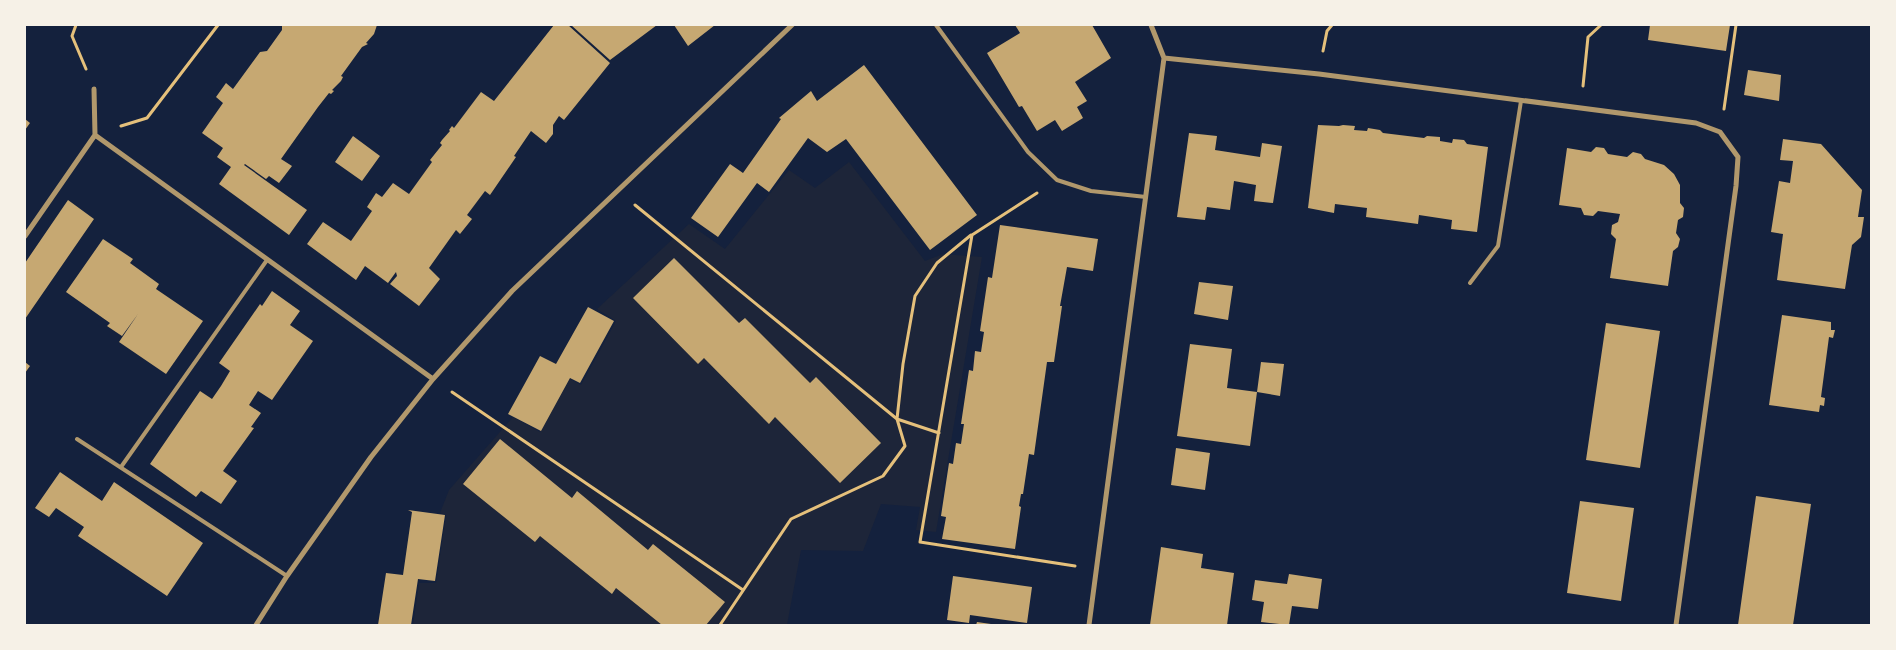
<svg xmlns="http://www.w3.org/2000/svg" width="1896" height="650" font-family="'Alegreya Sans',sans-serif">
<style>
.green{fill:#1d2539}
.building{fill:#c6a872}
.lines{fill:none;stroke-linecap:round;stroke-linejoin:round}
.path{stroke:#e5c07b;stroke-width:3}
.service{stroke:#b1986c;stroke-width:4}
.minor{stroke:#b1986c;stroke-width:5}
</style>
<rect width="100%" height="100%" fill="#14213d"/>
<path class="green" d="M 849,162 L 925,261 L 943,254 L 982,257 L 936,532 L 916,530 L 920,507 L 881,504 L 863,551 L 801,550 L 787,625 L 413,625 L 419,583 L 436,583 L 446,515 L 440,513 L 449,490 L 513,417 L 540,432 L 570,379 L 581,385 L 616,321 L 597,309 L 689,224 L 725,249 L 789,170 L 815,188 Z"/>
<path class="building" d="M 282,25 L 377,25 L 374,34 L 366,43 L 368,44 L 362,47 L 341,76 L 343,77 L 341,81 L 332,90 L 334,91 L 331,94 L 329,93 L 318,107 L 281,159 L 292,166 L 279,183 L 269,176 L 266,179 L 245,164 L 244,165 L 307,210 L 289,235 L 219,184 L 231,167 L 217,157 L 223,148 L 202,133 L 223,103 L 216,97 L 226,83 L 233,89 L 260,52 L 267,51 L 282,30 Z
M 554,25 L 568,25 L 610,63 L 564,120 L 559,116 L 553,125 L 553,134 L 546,143 L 531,131 L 514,156 L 516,157 L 490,195 L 485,191 L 467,215 L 472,219 L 460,234 L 456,230 L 429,268 L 440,279 L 419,306 L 390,284 L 397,276 L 396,272 L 388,283 L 365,266 L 356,280 L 307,244 L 323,222 L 351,241 L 372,211 L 367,207 L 376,193 L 382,197 L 393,183 L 409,194 L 432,162 L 430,160 L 442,145 L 440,143 L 442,140 L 450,131 L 449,130 L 452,126 L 454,128 L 481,92 L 494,101 Z
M 571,25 L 657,25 L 610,60 Z
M 674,25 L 715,25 L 688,46 Z
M 1015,25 L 1092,25 L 1111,58 L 1075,82 L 1087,101 L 1077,107 L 1083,118 L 1062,131 L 1055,120 L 1037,131 L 1022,106 L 1019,107 L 987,53 L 1020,33 Z
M 1650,25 L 1730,25 L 1726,51 L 1648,40 Z
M 864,65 L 977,215 L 930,250 L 846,139 L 827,152 L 808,138 L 769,192 L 757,183 L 718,237 L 691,218 L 730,164 L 743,173 L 781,119 L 779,118 L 811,91 L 817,101 Z
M 1748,70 L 1781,75 L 1779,101 L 1744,95 Z
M 25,119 L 30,123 L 25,130 Z
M 1318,125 L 1339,126 L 1343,125 L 1355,126 L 1354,130 L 1367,131 L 1368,128 L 1380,130 L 1383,133 L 1424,138 L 1427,136 L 1440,137 L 1440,141 L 1452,143 L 1453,139 L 1464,140 L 1467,144 L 1488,147 L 1477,232 L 1451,229 L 1452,220 L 1419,215 L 1418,224 L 1366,217 L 1367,208 L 1335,204 L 1334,213 L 1308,208 Z
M 1189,133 L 1217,136 L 1215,150 L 1260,157 L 1262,143 L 1282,146 L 1273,203 L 1254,201 L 1256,185 L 1234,181 L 1230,210 L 1207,207 L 1205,220 L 1177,217 Z
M 353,136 L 380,156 L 362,181 L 335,162 Z
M 1783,139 L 1821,144 L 1862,190 L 1858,217 L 1864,217 L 1861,237 L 1852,245 L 1845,289 L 1777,280 L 1783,234 L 1771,232 L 1779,181 L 1790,183 L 1793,161 L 1780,160 Z
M 1596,147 L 1604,148 L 1608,154 L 1627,157 L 1633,152 L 1641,154 L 1645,159 L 1664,165 L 1674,174 L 1680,185 L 1680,203 L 1684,208 L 1683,217 L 1678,220 L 1676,233 L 1680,239 L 1678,247 L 1673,251 L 1668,286 L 1610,278 L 1616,239 L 1611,234 L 1612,225 L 1618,222 L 1620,214 L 1598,211 L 1593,216 L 1584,215 L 1581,208 L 1559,205 L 1567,148 L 1591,152 Z
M 68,200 L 94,219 L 25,319 L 25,263 Z
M 1000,225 L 1098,239 L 1093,271 L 1067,267 L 1060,306 L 1062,306 L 1054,362 L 1047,362 L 1034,455 L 1029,454 L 1023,494 L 1021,494 L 1019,506 L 1021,507 L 1015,549 L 942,539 L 946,517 L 941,516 L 949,463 L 953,464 L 956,443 L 961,444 L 964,424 L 961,424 L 969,370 L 973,371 L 975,351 L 981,352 L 984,332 L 980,331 L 988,277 L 992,278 Z
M 103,239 L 133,259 L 130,263 L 159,284 L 156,289 L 203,321 L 166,374 L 119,342 L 138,314 L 122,336 L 107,326 L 110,323 L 66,292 Z
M 674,258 L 739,323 L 745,318 L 810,383 L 816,377 L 881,443 L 840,483 L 775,417 L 769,424 L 704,358 L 698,364 L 633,298 Z
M 1199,282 L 1233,286 L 1228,320 L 1194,314 Z
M 272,291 L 300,311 L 290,325 L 313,341 L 272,400 L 258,391 L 249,405 L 261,413 L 251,427 L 254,428 L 223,471 L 237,481 L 221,504 L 201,491 L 196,497 L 150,464 L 200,391 L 212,399 L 221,386 L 230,371 L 219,363 L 260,304 L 262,306 Z
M 588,307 L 614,321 L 580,383 L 570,378 L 541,431 L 508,414 L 540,356 L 556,364 Z
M 1782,315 L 1831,322 L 1831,330 L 1835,330 L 1833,338 L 1829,337 L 1821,397 L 1825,398 L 1824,406 L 1820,405 L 1819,412 L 1769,405 Z
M 1606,323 L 1660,331 L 1640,468 L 1586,460 Z
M 1190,344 L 1232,349 L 1227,388 L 1257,392 L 1261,362 L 1284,364 L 1280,396 L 1257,392 L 1250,446 L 1177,436 Z
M 25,362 L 30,366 L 25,373 Z
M 500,439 L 572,498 L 577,491 L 648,550 L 653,544 L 725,602 L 706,625 L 662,625 L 616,588 L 612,594 L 540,536 L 535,542 L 463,484 Z
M 1176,448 L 1210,453 L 1205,490 L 1171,485 Z
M 60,472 L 102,501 L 114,482 L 203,543 L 167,596 L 78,536 L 84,527 L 56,508 L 49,517 L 35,508 Z
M 1756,496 L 1811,504 L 1793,625 L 1738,625 Z
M 1580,501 L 1634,508 L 1621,601 L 1567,593 Z
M 408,510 L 445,515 L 435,581 L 418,579 L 411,625 L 378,625 L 386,573 L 403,575 L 412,512 Z
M 1161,547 L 1203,554 L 1201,568 L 1234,573 L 1227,625 L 1150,625 Z
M 1289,574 L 1322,579 L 1318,609 L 1292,606 L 1289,625 L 1261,622 L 1264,602 L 1252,600 L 1255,580 L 1287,584 Z
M 953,576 L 1032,587 L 1027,623 L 970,615 L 969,623 L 947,620 Z
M 977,622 L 991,624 L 990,625 L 976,625 Z"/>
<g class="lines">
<path class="path" d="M 76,25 L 72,36 L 86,69
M 1323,51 L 1327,31 L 1332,25
M 1583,86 L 1588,37 L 1601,25
M 1724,109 L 1736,25
M 121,126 L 147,118 L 218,25
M 1037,193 L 972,235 L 920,542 L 1075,566
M 635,205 L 897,419 L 903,364 L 915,296 L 937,263 L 971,235
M 452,392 L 743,590
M 720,625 L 791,519 L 883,476 L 905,446 L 897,419 L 939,433"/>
<path class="service" d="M 936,25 L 1028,152 L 1057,180 L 1091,191 L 1146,197
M 1470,283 L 1498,246 L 1521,101
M 77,439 L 287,576
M 121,467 L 267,260"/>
<path class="minor" d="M 1164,58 L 1319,74 L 1696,123 L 1720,132 L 1738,157 L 1736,186 L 1676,625
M 95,135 L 433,379
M 25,236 L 95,135 L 94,89
M 256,625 L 287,576 L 371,457 L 433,379 L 512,291 L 792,25
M 1089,625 L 1164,58 L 1151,25"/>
</g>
<rect width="1896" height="650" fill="none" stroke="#f6f1e7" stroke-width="52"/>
</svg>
